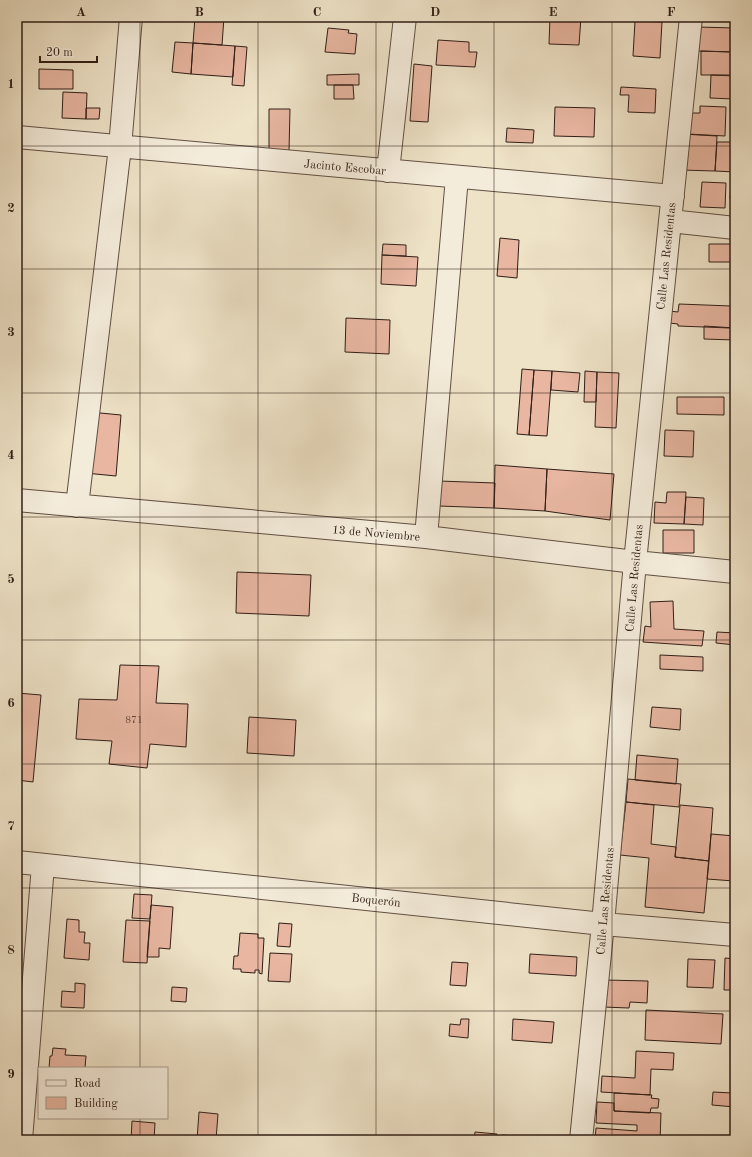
<svg xmlns="http://www.w3.org/2000/svg" width="752" height="1157" font-family="'Old Standard TT',serif">
<style>
.building{fill:#e8b6a1;stroke:#311e17}
.lines{fill:none;stroke-linecap:round;stroke-linejoin:round}
.minor-casing{stroke:#604f43;stroke-width:24}
.minor{stroke:#f4ecdb;stroke-width:22}
.grid{fill:none;stroke:#311e17;stroke-width:1;stroke-opacity:0.55}
.labels{text-anchor:middle;stroke-width:4;stroke-linejoin:round;paint-order:stroke}
.number-label{font-size:10px;fill:#5f443a}
.street-label{font-size:12px;fill:#311e17;stroke:#f4ecdb}
.neatline{fill:none;stroke:#311e17;stroke-width:1.5}
.grid-label{font-size:13px;text-anchor:middle;font-weight:bold;fill:#311e17}
</style>
<rect width="100%" height="100%" fill="#eee2c7"/>
<filter id="stains"><feTurbulence type="fractalNoise" baseFrequency=".005" numOctaves="4"/><feColorMatrix values="0 0 0 0 .2 0 0 0 0 .09 0 0 0 0 .02 0 0 0 .5 -.17"/></filter>
<radialGradient id="worn" r=".72"><stop offset=".6" stop-color="#630" stop-opacity="0"/><stop offset="1" stop-color="#630" stop-opacity=".3"/></radialGradient>
<path class="building" d="M 195,17 L 224,17 L 222,45 L 193,43 Z
M 550,17 L 581,17 L 579,45 L 549,44 Z
M 635,21 L 662,22 L 660,58 L 633,56 Z
M 698,27 L 735,28 L 735,52 L 697,51 Z
M 328,28 L 349,30 L 348,33 L 357,34 L 355,54 L 325,52 Z
M 438,40 L 469,42 L 469,52 L 477,52 L 475,67 L 436,65 Z
M 175,42 L 193,43 L 191,74 L 172,72 Z
M 193,43 L 235,46 L 233,77 L 191,74 Z
M 235,46 L 247,47 L 244,86 L 232,85 Z
M 701,51 L 731,52 L 731,75 L 701,75 Z
M 414,64 L 432,66 L 428,122 L 410,121 Z
M 39,69 L 73,70 L 73,89 L 39,89 Z
M 359,74 L 359,85 L 327,85 L 327,75 Z
M 711,75 L 735,76 L 734,99 L 710,98 Z
M 334,85 L 353,85 L 354,99 L 334,99 Z
M 621,87 L 656,89 L 655,113 L 628,112 L 629,95 L 620,95 Z
M 63,92 L 87,93 L 86,119 L 62,118 Z
M 700,106 L 726,107 L 725,136 L 688,134 L 689,113 L 700,113 Z
M 555,107 L 595,108 L 594,137 L 554,136 Z
M 86,108 L 100,108 L 99,119 L 86,119 Z
M 269,109 L 290,109 L 289,151 L 269,150 Z
M 507,128 L 534,130 L 533,143 L 506,142 Z
M 682,134 L 717,136 L 715,171 L 681,170 Z
M 717,142 L 735,142 L 735,172 L 715,171 Z
M 731,181 L 735,181 L 735,199 L 730,199 Z
M 702,182 L 726,183 L 725,208 L 700,207 Z
M 500,238 L 519,240 L 517,278 L 497,276 Z
M 383,244 L 406,245 L 406,256 L 382,255 Z
M 709,244 L 733,244 L 733,262 L 709,262 Z
M 382,255 L 418,257 L 416,286 L 381,284 Z
M 679,304 L 731,306 L 730,328 L 678,326 L 678,324 L 669,323 L 669,311 L 678,312 Z
M 346,318 L 390,320 L 389,354 L 345,352 Z
M 704,326 L 735,328 L 735,340 L 704,339 Z
M 522,369 L 534,370 L 529,435 L 517,434 Z
M 534,370 L 552,371 L 547,436 L 529,435 Z
M 552,371 L 580,373 L 578,392 L 551,390 Z
M 585,371 L 597,372 L 596,402 L 584,402 Z
M 597,372 L 619,373 L 616,428 L 595,427 Z
M 677,397 L 724,397 L 724,415 L 677,414 Z
M 90,412 L 121,415 L 116,476 L 85,473 Z
M 665,430 L 694,431 L 693,457 L 664,456 Z
M 495,465 L 547,469 L 545,511 L 494,508 Z
M 547,469 L 614,474 L 610,520 L 545,511 Z
M 439,481 L 495,483 L 494,508 L 439,506 Z
M 667,492 L 686,492 L 684,524 L 654,523 L 655,502 L 666,503 Z
M 686,497 L 704,498 L 703,525 L 684,524 Z
M 663,530 L 694,530 L 694,553 L 663,553 Z
M 732,530 L 735,530 L 735,546 L 732,546 Z
M 237,572 L 311,575 L 309,616 L 236,613 Z
M 673,601 L 674,629 L 704,631 L 702,646 L 643,642 L 645,626 L 651,627 L 650,602 Z
M 717,632 L 735,633 L 735,645 L 716,643 Z
M 660,655 L 703,657 L 703,671 L 660,669 Z
M 120,665 L 159,666 L 156,703 L 188,704 L 186,747 L 150,744 L 147,768 L 109,764 L 112,741 L 76,739 L 79,699 L 117,700 Z
M 17,693 L 41,695 L 33,782 L 17,780 Z
M 652,707 L 681,709 L 680,730 L 650,727 Z
M 249,717 L 296,720 L 294,756 L 247,753 Z
M 637,755 L 678,759 L 676,784 L 635,780 Z
M 628,779 L 681,784 L 679,807 L 626,802 Z
M 626,802 L 654,805 L 651,844 L 676,847 L 675,857 L 709,861 L 704,913 L 645,907 L 649,858 L 620,855 Z
M 680,805 L 713,808 L 709,861 L 675,857 Z
M 711,834 L 735,836 L 734,881 L 707,879 Z
M 134,894 L 152,895 L 150,919 L 132,918 Z
M 151,905 L 173,907 L 170,949 L 159,948 L 159,957 L 147,957 Z
M 67,919 L 79,920 L 79,932 L 85,932 L 84,943 L 90,943 L 89,960 L 64,958 Z
M 126,920 L 150,921 L 147,963 L 123,962 Z
M 279,923 L 292,924 L 290,947 L 277,946 Z
M 240,933 L 258,934 L 258,938 L 264,938 L 262,974 L 259,973 L 259,970 L 255,970 L 255,973 L 241,972 L 241,969 L 233,969 L 234,956 L 238,956 Z
M 270,953 L 292,954 L 290,982 L 268,981 Z
M 530,954 L 577,957 L 576,976 L 529,973 Z
M 725,958 L 735,959 L 735,990 L 724,990 Z
M 688,959 L 715,960 L 713,988 L 687,987 Z
M 452,962 L 468,963 L 466,986 L 450,985 Z
M 605,980 L 648,981 L 647,1003 L 630,1002 L 629,1008 L 603,1007 Z
M 75,983 L 85,984 L 84,1008 L 61,1007 L 62,991 L 75,992 Z
M 172,987 L 187,988 L 186,1002 L 171,1001 Z
M 646,1010 L 723,1014 L 721,1044 L 645,1040 Z
M 461,1019 L 469,1019 L 468,1038 L 449,1036 L 450,1024 L 460,1025 Z
M 513,1019 L 554,1022 L 552,1043 L 512,1040 Z
M 53,1048 L 66,1049 L 65,1055 L 86,1056 L 85,1068 L 49,1068 L 50,1056 L 52,1056 Z
M 636,1051 L 674,1053 L 673,1070 L 651,1069 L 650,1095 L 601,1092 L 602,1076 L 635,1078 Z
M 733,1083 L 735,1084 L 735,1107 L 712,1105 L 713,1092 L 732,1093 Z
M 614,1093 L 652,1095 L 651,1098 L 659,1099 L 658,1108 L 651,1108 L 650,1113 L 614,1111 Z
M 597,1102 L 614,1103 L 614,1111 L 661,1113 L 660,1140 L 595,1140 L 596,1128 L 637,1131 L 637,1125 L 596,1123 Z
M 199,1112 L 218,1114 L 216,1140 L 197,1140 Z
M 132,1121 L 155,1123 L 154,1140 L 131,1140 Z
M 475,1132 L 497,1134 L 497,1140 L 474,1140 Z
M 502,1135 L 527,1137 L 527,1140 L 502,1140 Z"/>
<g class="lines">
<g class="minor-casing">
<path id="minor" d="M 17,137 L 673,196
M 388,171 L 405,17
M 670,221 L 735,228
M 17,500 L 426,537 L 635,562 L 735,572
M 77,506 L 120,147 L 131,17
M 426,537 L 457,177
M 17,862 L 603,924 L 735,935
M 21,1140 L 43,865
M 581,1140 L 603,924 L 635,562 L 691,17"/>
</g>
<use href="#minor" class="minor"/>
</g>
<path class="grid" d="M 140,17 L 140,1068M 258,17 L 258,1140M 376,17 L 376,1140M 494,17 L 494,1140M 612,17 L 612,1140M 17,146 L 735,146M 17,269 L 735,269M 17,393 L 735,393M 17,517 L 735,517M 17,640 L 735,640M 17,764 L 735,764M 17,888 L 735,888M 17,1011 L 735,1011M 140,1118 L 140,1140"/>
<g class="labels">
<g class="number-label">
<text x="134" y="723">871</text>
</g>
<g class="street-label">
<text transform="translate(345 167) rotate(5)" y="4">Jacinto Escobar</text>
<text transform="translate(666 256) rotate(-84)" y="4">Calle Las Residentas</text>
<text transform="translate(376 533) rotate(5)" y="4">13 de Noviembre</text>
<text transform="translate(634 578) rotate(-85)" y="4">Calle Las Residentas</text>
<text transform="translate(376 900) rotate(6)" y="4">Boquerón</text>
<text transform="translate(605 901) rotate(-85)" y="4">Calle Las Residentas</text>
</g>
</g>
<rect width="752" height="1157" fill="none" stroke="#eee2c7" stroke-width="44"/>
<rect x="38" y="1067" width="130" height="52" fill="#f4ecdb" stroke="#a69a8d"/>
<rect x="46" y="1080" width="20" height="6" fill="#f4ecdb" stroke="#a69a8d"/>
<text x="74" y="1087" font-size="12" fill="#311e17">Road</text>
<rect x="46" y="1097" width="20" height="12" fill="#e8b6a1" stroke="#a69a8d"/>
<text x="74" y="1107" font-size="12" fill="#311e17">Building</text>
<path d="M40 56v6h57v-6" fill="none" stroke="#311e17" stroke-width="2"/>
<text x="46" y="56" font-size="12" fill="#311e17" stroke="#f4ecdb" stroke-width="3" paint-order="stroke">20 m</text>
<rect x="22" y="22" width="708" height="1113" class="neatline"/>
<g class="grid-label">
<text x="81" y="16">A</text>
<text x="199" y="16">B</text>
<text x="317" y="16">C</text>
<text x="435" y="16">D</text>
<text x="553" y="16">E</text>
<text x="671" y="16">F</text>
<text x="11" y="88">1</text>
<text x="11" y="212">2</text>
<text x="11" y="336">3</text>
<text x="11" y="459">4</text>
<text x="11" y="583">5</text>
<text x="11" y="707">6</text>
<text x="11" y="830">7</text>
<text x="11" y="954">8</text>
<text x="11" y="1078">9</text>
</g>
<rect width="100%" height="100%" filter="url(#stains)"/>
<rect width="100%" height="100%" fill="url(#worn)"/>
</svg>
